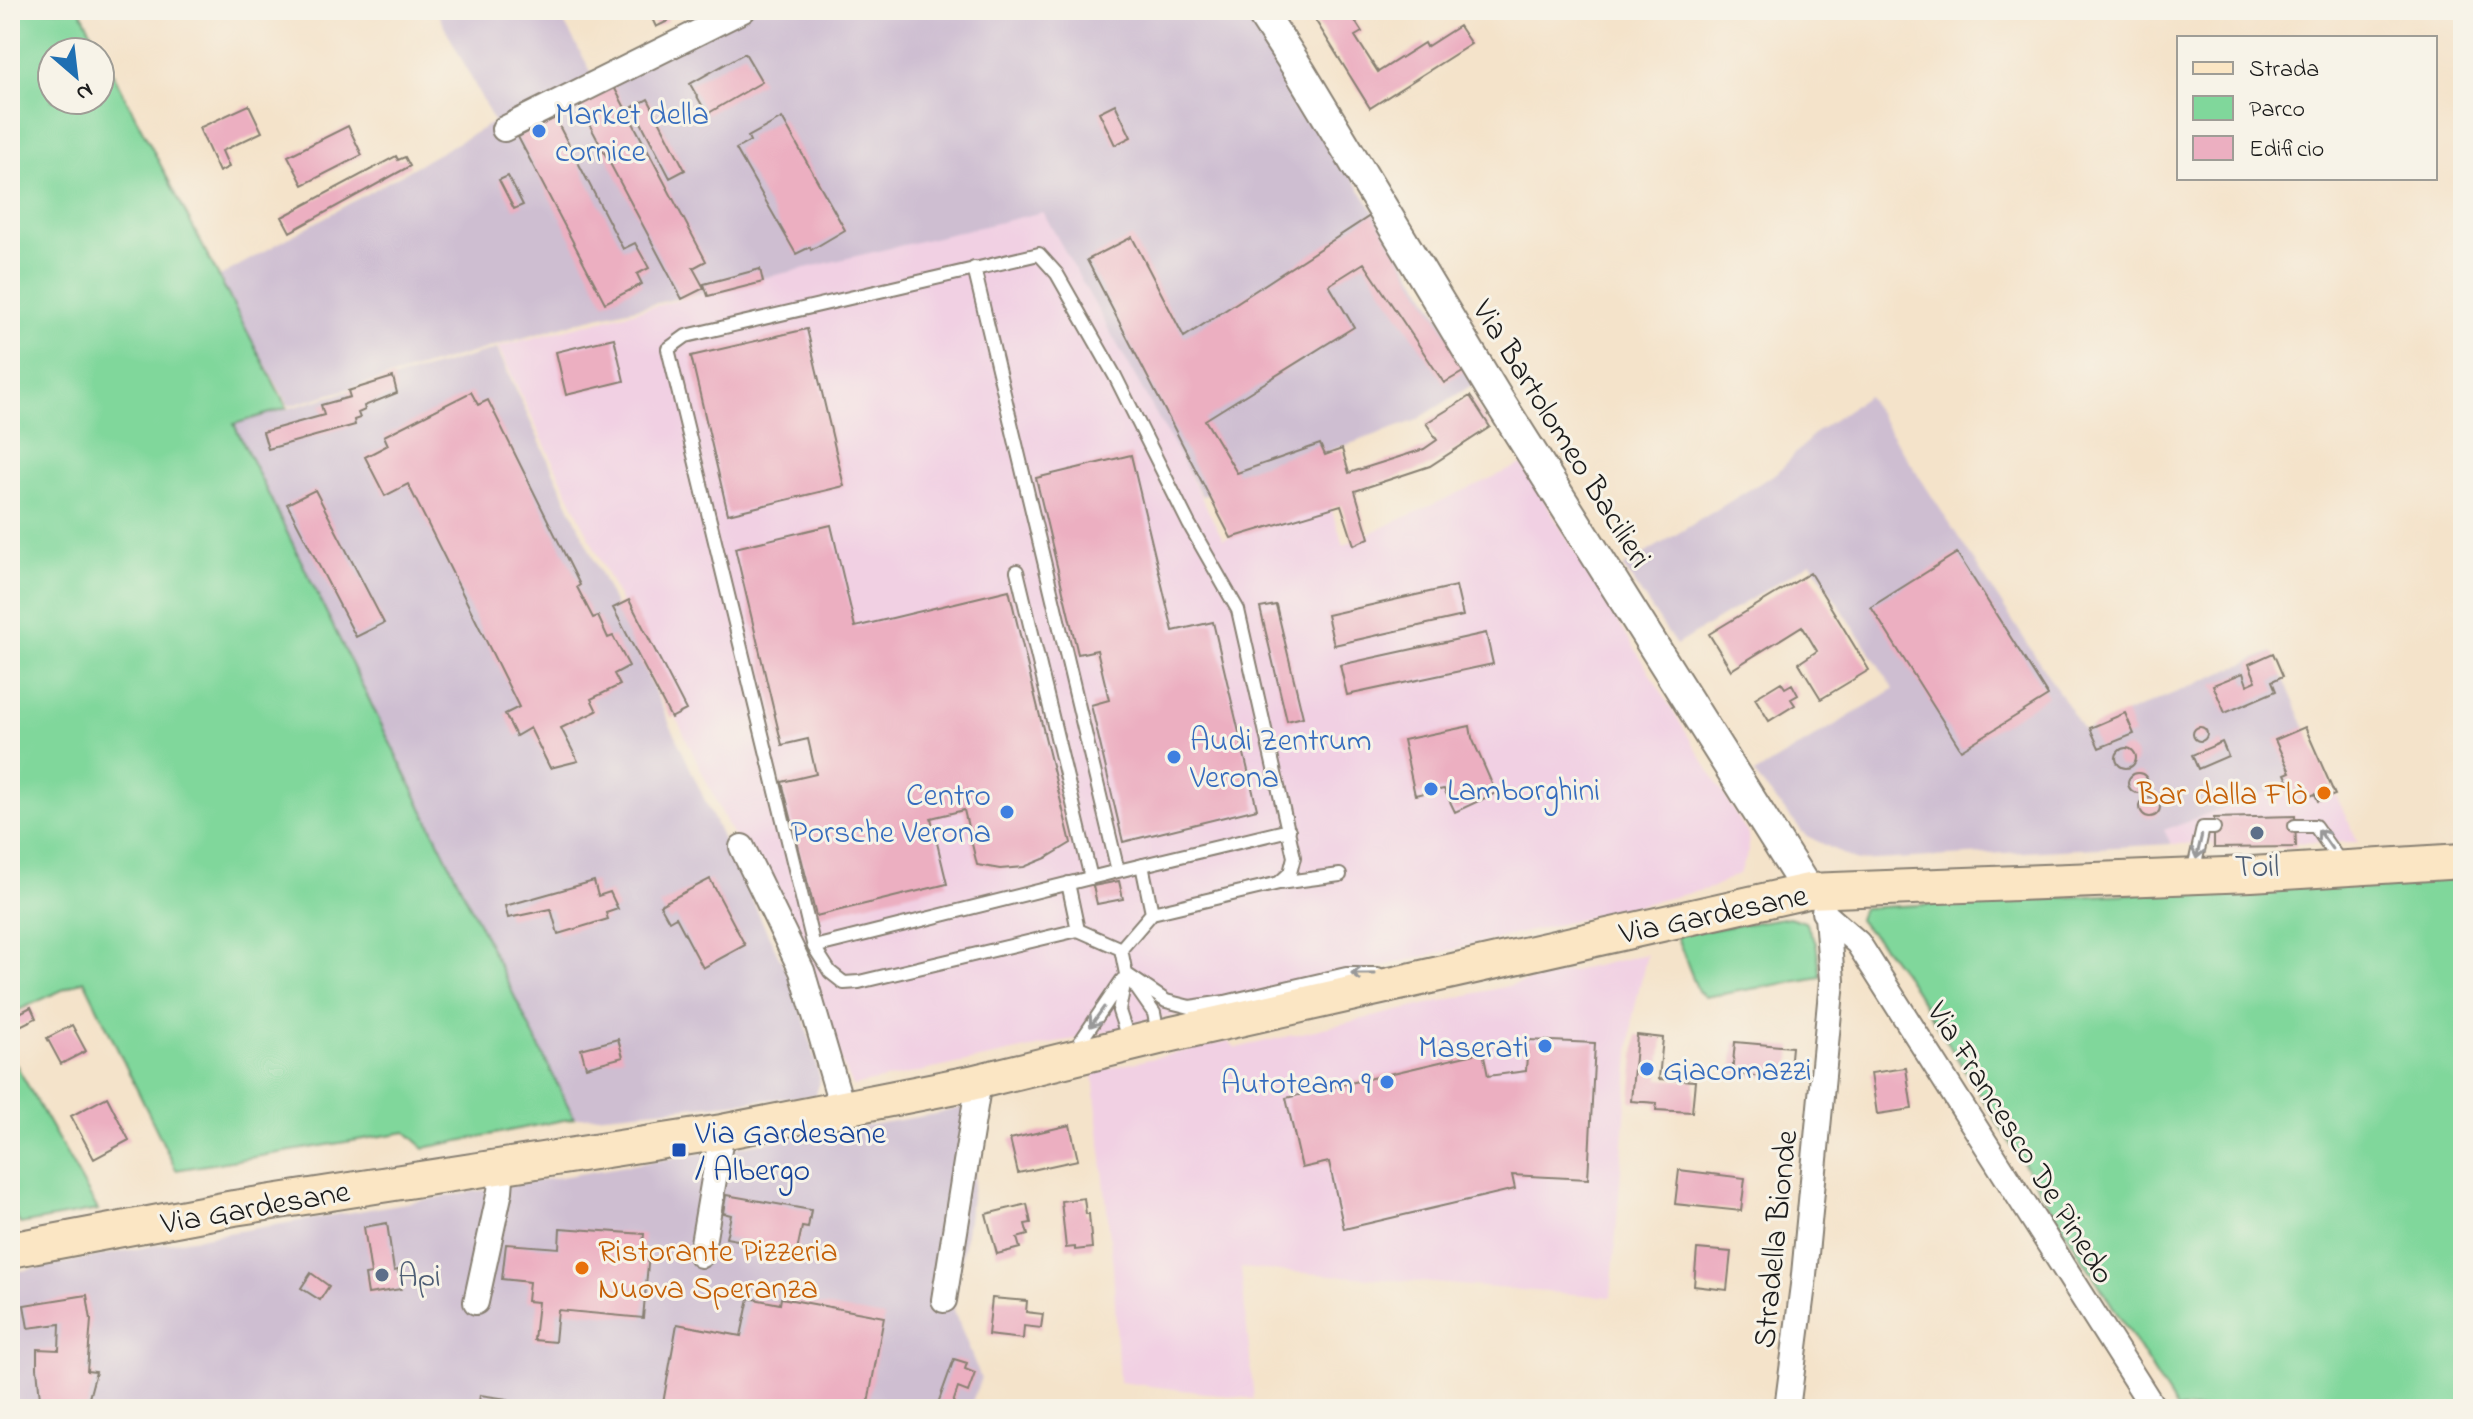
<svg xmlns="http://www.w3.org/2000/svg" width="2473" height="1419" font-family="'Indie Flower',sans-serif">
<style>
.built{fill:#f1d0e3}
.industrial{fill:#cebed1}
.green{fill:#80d79b;stroke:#4e7a5c;stroke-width:2;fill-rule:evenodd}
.building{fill:#ecafc1}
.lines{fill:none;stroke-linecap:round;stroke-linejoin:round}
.service-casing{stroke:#888073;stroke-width:16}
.minor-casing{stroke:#888073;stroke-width:28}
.tertiary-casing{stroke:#888073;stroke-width:34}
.secondary-casing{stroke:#888073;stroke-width:38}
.service{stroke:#fff;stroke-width:12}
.minor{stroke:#fff;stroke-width:24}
.tertiary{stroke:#fff;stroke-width:30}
.secondary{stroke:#fbe6c4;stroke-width:34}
.oneway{stroke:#999}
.shop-dot{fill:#3f7fe0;stroke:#f7f3e8;stroke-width:3}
.food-dot{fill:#e8710a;stroke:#f7f3e8;stroke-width:3}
.service-dot{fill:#5c6f8a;stroke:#f7f3e8;stroke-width:3}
.transit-dot{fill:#1a4fb4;stroke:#f7f3e8;stroke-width:3}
.labels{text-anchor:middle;stroke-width:6;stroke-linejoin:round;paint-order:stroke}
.shop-label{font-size:32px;fill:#366cbe;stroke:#f7f3e8;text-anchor:start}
.street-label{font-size:32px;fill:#1c1c1c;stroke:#f7f3e8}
.food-label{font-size:32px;fill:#c56008;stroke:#f7f3e8;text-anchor:end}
.service-label{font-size:32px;fill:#4e5e75;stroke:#f7f3e8}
.transit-label{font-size:32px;fill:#164399;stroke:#f7f3e8;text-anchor:start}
</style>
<rect width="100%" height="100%" fill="#f7f3e8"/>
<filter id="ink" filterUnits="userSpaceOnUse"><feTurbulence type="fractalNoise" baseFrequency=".0125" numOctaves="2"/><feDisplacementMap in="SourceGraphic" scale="16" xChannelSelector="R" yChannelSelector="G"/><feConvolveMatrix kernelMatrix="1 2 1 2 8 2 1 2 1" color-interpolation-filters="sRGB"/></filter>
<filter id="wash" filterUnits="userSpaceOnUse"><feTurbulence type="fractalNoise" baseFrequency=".006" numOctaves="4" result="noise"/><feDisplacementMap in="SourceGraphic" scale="32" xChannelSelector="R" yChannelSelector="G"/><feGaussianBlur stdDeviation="1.8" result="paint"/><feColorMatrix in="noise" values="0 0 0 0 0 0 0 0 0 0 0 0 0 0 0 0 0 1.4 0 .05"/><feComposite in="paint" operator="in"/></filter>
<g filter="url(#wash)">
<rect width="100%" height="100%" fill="#f4e3ca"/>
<path class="built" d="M 1048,204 L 1223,539 L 1329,503 L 1344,545 L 1522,464 L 1748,834 L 1749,851 L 1740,873 L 1711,888 L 1103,1033 L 853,1086 L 498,347 Z
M 2289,783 L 2298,801 L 2315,795 L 2319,802 L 2336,795 L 2358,842 L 2171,844 L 2163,830 Z
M 1647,954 L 1633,1016 L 1611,1297 L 1241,1268 L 1254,1399 L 1119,1382 L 1113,1267 L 1093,1072 L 1228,1041 L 1236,1048 Z"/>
<path class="industrial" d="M 436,10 L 557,10 L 593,75 L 732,10 L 1247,10 L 1480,380 L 1415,421 L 1202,496 L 1043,212 L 581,321 L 289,406 L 217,278 L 494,122 Z
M 497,349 L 731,857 L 798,996 L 820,1078 L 816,1095 L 574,1118 L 234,424 Z
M 1867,396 L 2084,731 L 2272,652 L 2335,795 L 2318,802 L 2315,795 L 2298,801 L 2288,784 L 2164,830 L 2171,844 L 1857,861 L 1805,835 L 1754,774 L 1894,689 L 1811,562 L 1676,645 L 1623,567 L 1778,472 L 1815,433 Z
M 986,1102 L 954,1310 L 981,1379 L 969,1409 L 10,1409 L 10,1273 L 162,1244 L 935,1114 Z"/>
<path class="green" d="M 10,10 L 80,10 L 287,408 L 234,424 L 574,1118 L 424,1148 L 406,1132 L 176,1170 L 84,980 L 10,1014 ZM 52,52 L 100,52 L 100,100 L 52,100 Z
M 2463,876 L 2463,1409 L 2177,1409 L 1907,978 L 1881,944 L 1858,919 L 1863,908 Z
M 1789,917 L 1805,922 L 1816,943 L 1821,977 L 1705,997 L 1698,991 L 1676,935 Z
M 10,1054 L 98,1210 L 20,1224 L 10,1205 Z"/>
<g id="blocks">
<path class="building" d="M 648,10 L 671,10 L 665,13 L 668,21 L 656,27 Z
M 1309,10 L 1348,10 L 1362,32 L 1355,36 L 1378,72 L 1424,43 L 1426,47 L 1459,26 L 1471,44 L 1370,108 Z
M 745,53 L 762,82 L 707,114 L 690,84 Z
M 614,87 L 706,261 L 693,268 L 704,288 L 682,299 L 579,105 Z
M 648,99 L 685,170 L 670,178 L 633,107 Z
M 1115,104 L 1131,137 L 1115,145 L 1099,112 Z
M 249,105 L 262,132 L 222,151 L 229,167 L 219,172 L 199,128 Z
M 555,118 L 623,249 L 635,243 L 649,268 L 637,274 L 642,284 L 605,303 L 518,137 Z
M 782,118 L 845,230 L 811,250 L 810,247 L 796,254 L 736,149 L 750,141 L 748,137 Z
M 348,126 L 362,155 L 303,185 L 288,156 Z
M 396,156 L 398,160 L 405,157 L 410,166 L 290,232 L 282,217 Z
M 508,176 L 523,205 L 514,209 L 499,180 Z
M 1373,214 L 1467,367 L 1463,372 L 1444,383 L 1364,263 L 1329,285 L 1354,327 L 1205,420 L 1237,473 L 1320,444 L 1325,455 L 1342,449 L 1349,473 L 1424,449 L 1437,440 L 1426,423 L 1470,396 L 1490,427 L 1430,466 L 1355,491 L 1369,538 L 1354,545 L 1341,505 L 1231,538 L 1087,260 L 1132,237 L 1184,337 Z
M 760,269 L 763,282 L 708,296 L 704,284 Z
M 807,329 L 844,486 L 728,514 L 691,356 Z
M 614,338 L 624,381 L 566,395 L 556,352 Z
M 393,377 L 397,393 L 364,406 L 365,410 L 358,413 L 360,418 L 354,420 L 355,425 L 268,449 L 263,432 L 324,415 L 321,405 L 350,397 L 348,391 Z
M 471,392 L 478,405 L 488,400 L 580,585 L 577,587 L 593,618 L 598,616 L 608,638 L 613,636 L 629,666 L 614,674 L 620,685 L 591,699 L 597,711 L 561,728 L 578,761 L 550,768 L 530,728 L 516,736 L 505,714 L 519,707 L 408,484 L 385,496 L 365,457 L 388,445 L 384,436 Z
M 1131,455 L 1173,631 L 1213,622 L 1257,809 L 1123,842 L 1091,705 L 1109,700 L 1097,650 L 1078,654 L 1036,478 Z
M 315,490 L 384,623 L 356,637 L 287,504 Z
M 831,525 L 855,627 L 1009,590 L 1071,843 L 1046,858 L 1024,867 L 1000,869 L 977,865 L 964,810 L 931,818 L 947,884 L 816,916 L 782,782 L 816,774 L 808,739 L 782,745 L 735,548 Z
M 1957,553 L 2048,696 L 1961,750 L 1871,607 Z
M 1810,573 L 1869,670 L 1821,699 L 1799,663 L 1817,651 L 1802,626 L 1731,670 L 1709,634 Z
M 1456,586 L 1463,616 L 1334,645 L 1327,615 Z
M 629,600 L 686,710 L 671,718 L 613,608 Z
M 1276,605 L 1303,717 L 1287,721 L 1260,608 Z
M 1486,633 L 1493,664 L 1347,695 L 1340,665 Z
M 2273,653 L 2283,676 L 2272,681 L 2276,691 L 2225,713 L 2213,685 L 2243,673 L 2247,685 L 2256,681 L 2249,664 Z
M 1781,682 L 1785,688 L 1792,684 L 1798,695 L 1791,699 L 1795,705 L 1769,721 L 1755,698 Z
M 2125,713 L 2134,734 L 2099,748 L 2090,728 Z
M 1470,726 L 1472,738 L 1496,793 L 1455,812 L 1444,789 L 1415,795 L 1403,740 Z
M2193 734a7 7 0 1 1 14 0a7 7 0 1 1-14 0Z
M 2305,727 L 2335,795 L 2318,801 L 2315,794 L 2298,801 L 2285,774 L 2290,772 L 2275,740 Z
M 2222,742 L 2228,756 L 2198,769 L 2192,755 Z
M2116 758a10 10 0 1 1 20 0a10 10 0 1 1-20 0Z
M2128 783a10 10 0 1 1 20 0a10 10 0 1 1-20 0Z
M2140 807a10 10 0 1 1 20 0a10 10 0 1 1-20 0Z
M 2295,816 L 2296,847 L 2214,848 L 2214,818 Z
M 710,879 L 745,945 L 703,968 L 676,917 L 669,921 L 660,905 Z
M 594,881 L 598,896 L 610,892 L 618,909 L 606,913 L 608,919 L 558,934 L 551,909 L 508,918 L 505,906 Z
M 1119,881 L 1123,899 L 1097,904 L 1093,886 Z
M 31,1007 L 36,1018 L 20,1026 L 14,1016 Z
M 72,1025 L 86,1051 L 61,1064 L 47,1038 Z
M 1637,1035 L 1663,1038 L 1659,1079 L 1695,1081 L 1692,1112 L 1656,1110 L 1657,1103 L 1631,1101 Z
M 618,1039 L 623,1057 L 586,1067 L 581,1049 Z
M 1528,1040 L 1595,1043 L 1588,1179 L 1512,1175 L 1515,1189 L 1344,1229 L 1329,1162 L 1302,1168 L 1286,1098 L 1483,1052 L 1488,1076 L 1526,1071 Z
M 1735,1042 L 1792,1047 L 1789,1079 L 1732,1074 Z
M 1906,1068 L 1912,1109 L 1877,1114 L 1871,1073 Z
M 107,1097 L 129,1140 L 94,1159 L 71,1116 Z
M 1070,1125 L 1078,1160 L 1018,1173 L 1010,1139 Z
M 1679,1170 L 1745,1178 L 1741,1211 L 1675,1204 Z
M 726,1195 L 811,1210 L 808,1228 L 802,1227 L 797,1251 L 726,1238 L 731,1215 L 723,1213 Z
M 1084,1198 L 1086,1214 L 1089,1214 L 1092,1248 L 1075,1250 L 1075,1247 L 1066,1248 L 1061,1201 Z
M 1027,1204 L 1031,1223 L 1025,1224 L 1028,1235 L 1017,1238 L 1020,1248 L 997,1254 L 986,1214 Z
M 387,1223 L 394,1271 L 398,1270 L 401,1289 L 368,1294 L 365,1275 L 371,1274 L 364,1227 Z
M 560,1228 L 644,1234 L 642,1254 L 649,1254 L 643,1318 L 558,1310 L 555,1342 L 534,1340 L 538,1302 L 527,1301 L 529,1282 L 502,1279 L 506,1244 L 559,1248 Z
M 1697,1249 L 1731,1252 L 1727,1290 L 1694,1286 Z
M 311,1273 L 329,1286 L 320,1300 L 301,1288 Z
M 87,1295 L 91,1320 L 87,1371 L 96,1372 L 86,1409 L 41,1409 L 37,1368 L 37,1349 L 59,1350 L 60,1324 L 28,1328 L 24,1305 Z
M 749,1298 L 780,1304 L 781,1298 L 884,1317 L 867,1409 L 662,1409 L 677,1324 L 741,1336 Z
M 992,1298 L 1027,1301 L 1026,1312 L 1043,1314 L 1041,1328 L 1024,1326 L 1023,1339 L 988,1335 Z
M 954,1359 L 967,1363 L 965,1369 L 975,1373 L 968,1392 L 958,1388 L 951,1409 L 936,1409 Z
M 480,1395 L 508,1399 L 507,1409 L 478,1409 Z"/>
</g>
</g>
<g filter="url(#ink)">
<use href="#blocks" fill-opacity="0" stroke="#888073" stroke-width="2"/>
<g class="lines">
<g class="service-casing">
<path id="service" d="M 974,268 L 1118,871
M 1017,571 L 1091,878
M 2295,826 L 2315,826 L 2341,863
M 1142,865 L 1152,913
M 2193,873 L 2203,828 L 2214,828
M 1068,883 L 1078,930
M 814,947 L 668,349 L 686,336 L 1039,254 L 1057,274 L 1115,376 L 1189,524 L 1238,610 L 1294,857 L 1290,873 L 1279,883
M 1121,949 L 1078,930 L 859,982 L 844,983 L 830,972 L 814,947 L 1118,871 L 1289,830
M 1126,974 L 1166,1001 L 1190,1007 L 1225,1002 L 1346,974 L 1378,974
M 1133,983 L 1154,1013 L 1158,1034
M 1129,1041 L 1119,1011 L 1126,974 L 1121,949 L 1152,913 L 1279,883 L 1340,875
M 1074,1051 L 1122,980"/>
</g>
<g class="minor-casing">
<path id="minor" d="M 504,129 L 743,10
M 742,847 L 802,971 L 842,1107
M 1827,916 L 1858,943 L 2154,1409
M 701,1255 L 722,1132
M 944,1300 L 979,1081
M 476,1302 L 500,1191 L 502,1166
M 1787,1409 L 1803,1285 L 1832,981 L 1827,916 L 1824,912"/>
</g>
<g class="tertiary-casing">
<path id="tertiary" d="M 1260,10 L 1301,73 L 1494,393 L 1808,891"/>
</g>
<g class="secondary-casing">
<path id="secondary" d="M 10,1250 L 234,1208 L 722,1132 L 971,1083 L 1159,1037 L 1808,891 L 2251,874 L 2463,861"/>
</g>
<use href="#service" class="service"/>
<use href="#minor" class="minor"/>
<use href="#tertiary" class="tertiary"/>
<use href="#secondary" class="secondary"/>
</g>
<defs><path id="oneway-shaft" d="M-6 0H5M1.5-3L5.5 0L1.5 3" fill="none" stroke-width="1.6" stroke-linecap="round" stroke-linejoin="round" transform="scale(2)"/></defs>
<g class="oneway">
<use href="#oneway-shaft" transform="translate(2325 839) rotate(-125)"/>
<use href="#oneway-shaft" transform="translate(2199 847) rotate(103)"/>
<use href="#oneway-shaft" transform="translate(1363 974) rotate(180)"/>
<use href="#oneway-shaft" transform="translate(1097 1017) rotate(125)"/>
</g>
</g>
<g class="shop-dot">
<circle cx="539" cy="131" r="8"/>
<circle cx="1174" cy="757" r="8"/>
<circle cx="1431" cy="789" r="8"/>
<circle cx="1007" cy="812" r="8"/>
<circle cx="1545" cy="1046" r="8"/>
<circle cx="1647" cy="1069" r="8"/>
<circle cx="1387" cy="1082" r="8"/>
</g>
<g class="food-dot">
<circle cx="2324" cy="793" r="8"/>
<circle cx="582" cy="1268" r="8"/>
</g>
<g class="service-dot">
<circle cx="2257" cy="833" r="8"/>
<circle cx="382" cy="1275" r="8"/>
</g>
<rect class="transit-dot" x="671" y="1142" width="16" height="16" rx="4"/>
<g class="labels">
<g class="shop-label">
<text x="555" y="124">Market della<tspan x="555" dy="37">cornice</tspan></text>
<text x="1190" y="750">Audi Zentrum<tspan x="1190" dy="37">Verona</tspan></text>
<text x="1447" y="800">Lamborghini</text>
<text x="991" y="805" text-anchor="end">Centro<tspan x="991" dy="37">Porsche Verona</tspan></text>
<text x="1529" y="1057" text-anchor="end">Maserati</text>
<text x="1663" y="1080">Giacomazzi</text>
<text x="1371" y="1093" text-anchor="end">Autoteam 9</text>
</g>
<g class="street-label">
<text transform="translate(1563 433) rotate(58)" y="11">Via Bartolomeo Bacilieri</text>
<text transform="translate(1713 913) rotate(-12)" y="11">Via Gardesane</text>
<text transform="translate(2022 1142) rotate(58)" y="11">Via Francesco De Pinedo</text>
<text transform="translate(255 1206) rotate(-10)" y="11">Via Gardesane</text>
<text transform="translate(1774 1239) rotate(-84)" y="11">Stradella Bionde</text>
</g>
<g class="food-label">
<text x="2308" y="804">Bar dalla Flò</text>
<text x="598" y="1261" text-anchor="start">Ristorante Pizzeria<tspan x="598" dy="37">Nuova Speranza</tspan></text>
</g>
<g class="service-label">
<text x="2257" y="876">Toil</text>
<text x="398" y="1286" text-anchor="start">Api</text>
</g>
<g class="transit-label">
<text x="695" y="1143">Via Gardesane<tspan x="695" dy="37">/ Albergo</tspan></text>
</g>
</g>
<rect width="2473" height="1419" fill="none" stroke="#f7f3e8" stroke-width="40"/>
<rect x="2177" y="36" width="260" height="144" fill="#f7f3e8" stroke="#9f9d96" stroke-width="2"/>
<rect x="2193" y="62" width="40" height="12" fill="#fbe6c4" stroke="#9f9d96" stroke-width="2"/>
<text x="2249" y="76" font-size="24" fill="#1c1c1c">Strada</text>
<rect x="2193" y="96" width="40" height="24" fill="#80d79b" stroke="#9f9d96" stroke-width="2"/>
<text x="2249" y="116" font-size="24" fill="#1c1c1c">Parco</text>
<rect x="2193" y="136" width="40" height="24" fill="#ecafc1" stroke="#9f9d96" stroke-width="2"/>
<text x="2249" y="156" font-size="24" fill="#1c1c1c">Edificio</text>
<g transform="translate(76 76) rotate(152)"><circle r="38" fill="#f7f3e8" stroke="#9f9d96" stroke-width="2"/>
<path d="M0-6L14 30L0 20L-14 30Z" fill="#1f6fb2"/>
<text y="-12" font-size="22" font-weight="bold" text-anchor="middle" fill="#1c1c1c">N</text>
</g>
</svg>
